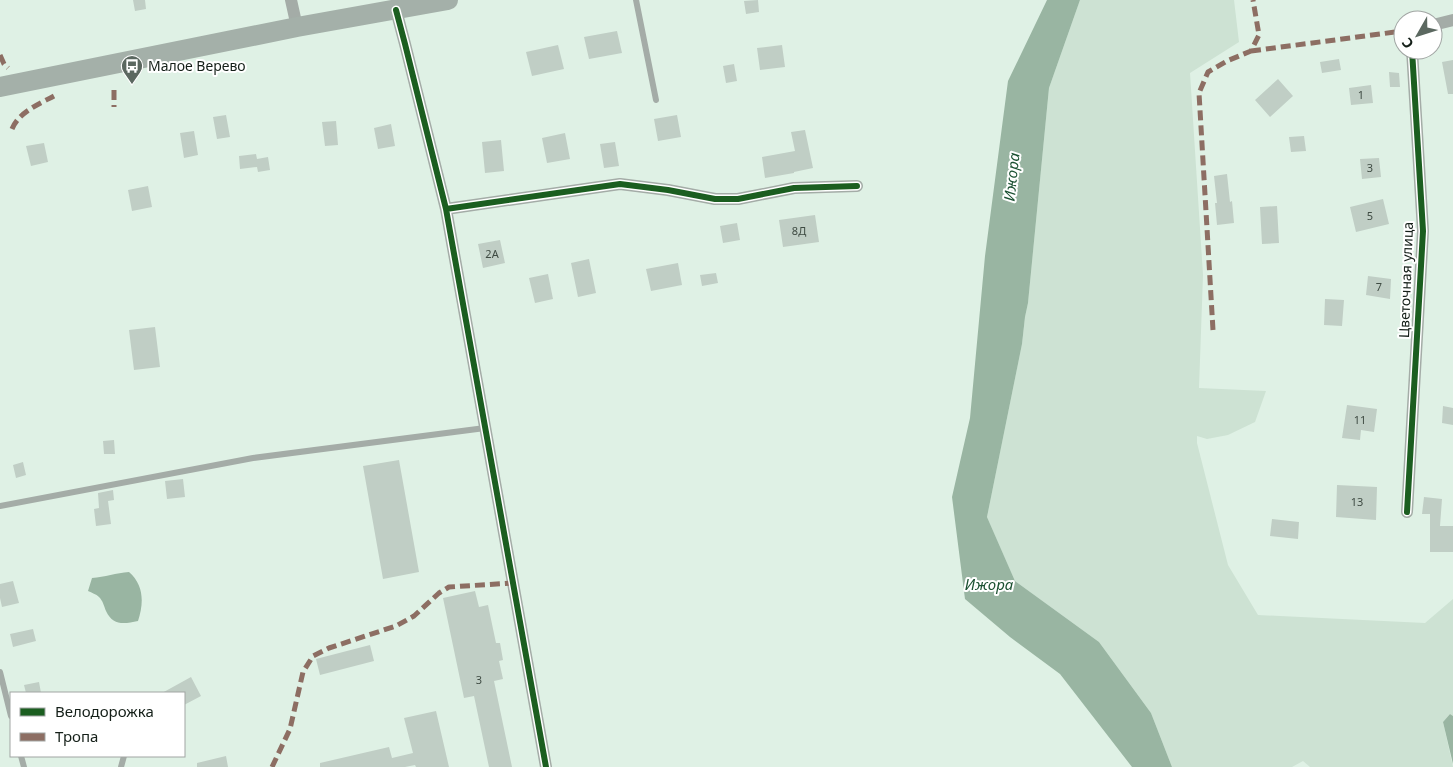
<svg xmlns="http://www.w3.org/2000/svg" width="1453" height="767" font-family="'Noto Sans',sans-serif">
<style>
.green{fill:#cde2d3}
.water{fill:#99b5a2}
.building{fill:#c0cec5}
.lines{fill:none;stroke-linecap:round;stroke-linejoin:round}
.service{stroke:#a4aca7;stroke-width:6}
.minor{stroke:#a4aca7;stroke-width:12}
.primary{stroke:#a4b0a9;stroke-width:20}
.quiet{stroke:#8d6e63;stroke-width:5;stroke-dasharray:10 5;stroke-linecap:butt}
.cycleway-casing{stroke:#fff;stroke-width:9}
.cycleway{stroke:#1b5e20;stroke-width:6}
.labels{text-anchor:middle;stroke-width:4;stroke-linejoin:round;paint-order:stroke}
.number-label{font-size:11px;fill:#3f4b43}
.poi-label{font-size:14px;fill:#141f18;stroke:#fff;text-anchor:start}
.street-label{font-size:14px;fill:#141f18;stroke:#fff}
.water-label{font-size:15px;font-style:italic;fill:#1b5132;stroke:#fff}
</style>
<rect width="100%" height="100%" fill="#dff1e5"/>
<path class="green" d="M 1080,0 L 1234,0 L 1239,42 L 1190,73 L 1203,275 L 1199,388 L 1266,391 L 1255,422 L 1228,435 L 1207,439 L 1197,436 L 1197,443 L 1228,565 L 1258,615 L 1425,623 L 1453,599 L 1453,716 L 1450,714 L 1443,722 L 1453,767 L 1310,767 L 1303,761 L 1292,767 L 1172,767 L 1151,713 L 1099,642 L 1015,581 L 987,517 L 1022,344 L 1025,317 L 1028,303 L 1049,88 Z"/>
<path class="water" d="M 1047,0 L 1080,0 L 1049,88 L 1028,303 L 1025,317 L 1022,344 L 987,517 L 1015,581 L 1099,642 L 1151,713 L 1172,767 L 1132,767 L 1060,674 L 1010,637 L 965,599 L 952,497 L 970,418 L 985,256 L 1008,81 Z
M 129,572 C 144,585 144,603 138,621 C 124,624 113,626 106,611 C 104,606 103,601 99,597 C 96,594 92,593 88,591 L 92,578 C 105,577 116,573 129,572 Z
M 1450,714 L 1453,716 L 1453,764 L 1443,722 Z"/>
<path class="building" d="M 133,0 L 145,0 L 146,9 L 135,11 Z
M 758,0 L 759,12 L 746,14 L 744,1 Z
M 617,31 L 622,53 L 589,59 L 584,37 Z
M 558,45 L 564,69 L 532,76 L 526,52 Z
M 782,45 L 785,67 L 760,70 L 757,48 Z
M 1339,59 L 1341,70 L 1322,73 L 1320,62 Z
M 1453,60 L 1453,94 L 1448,94 L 1442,62 Z
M 734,64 L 737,81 L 726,83 L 723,66 Z
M 1389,72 L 1399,73 L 1400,87 L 1390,87 Z
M 1278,79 L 1293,96 L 1270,117 L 1255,100 Z
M 1371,85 L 1373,103 L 1351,105 L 1349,88 Z
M 226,115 L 230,137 L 217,139 L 213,117 Z
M 677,115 L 681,137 L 658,141 L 654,119 Z
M 336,121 L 338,145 L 325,146 L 322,122 Z
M 391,124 L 395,146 L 378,149 L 374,128 Z
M 805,130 L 813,168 L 794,172 L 794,173 L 765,178 L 762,157 L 795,151 L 791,132 Z
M 194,131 L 198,155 L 184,158 L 180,133 Z
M 565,133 L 570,159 L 547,163 L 542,138 Z
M 1304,136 L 1306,151 L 1291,152 L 1289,137 Z
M 501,140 L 504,171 L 485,173 L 482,142 Z
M 615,142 L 619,166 L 604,168 L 600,144 Z
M 44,143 L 48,162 L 31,166 L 26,146 Z
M 256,154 L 257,159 L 268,157 L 270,170 L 258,172 L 257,167 L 240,169 L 239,156 Z
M 1379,158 L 1381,177 L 1362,179 L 1360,159 Z
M 1227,174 L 1230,202 L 1232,201 L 1234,223 L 1217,225 L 1215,203 L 1217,203 L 1214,176 Z
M 148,186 L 152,207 L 132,211 L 128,190 Z
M 1383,199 L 1389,224 L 1356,232 L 1350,207 Z
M 1277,206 L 1279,243 L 1262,244 L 1260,207 Z
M 815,215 L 819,242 L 783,247 L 779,220 Z
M 737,223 L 740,240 L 723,243 L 720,226 Z
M 500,240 L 505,263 L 483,268 L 478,244 Z
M 589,259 L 596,293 L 578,297 L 571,263 Z
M 678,263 L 682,285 L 651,291 L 646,269 Z
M 716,273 L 718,283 L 702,286 L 700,275 Z
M 548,274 L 553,299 L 535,303 L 529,278 Z
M 1368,276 L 1391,279 L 1390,299 L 1366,295 Z
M 1325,299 L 1344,300 L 1342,326 L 1324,325 Z
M 155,327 L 160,367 L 134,370 L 129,330 Z
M 1347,405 L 1377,409 L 1374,432 L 1361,430 L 1360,440 L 1342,438 Z
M 1443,406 L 1453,408 L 1453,425 L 1442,423 Z
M 114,440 L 115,454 L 104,454 L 103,441 Z
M 399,460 L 419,572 L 383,579 L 363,466 Z
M 23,462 L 26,475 L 16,478 L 13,465 Z
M 183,479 L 185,497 L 167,499 L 165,481 Z
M 1337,485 L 1377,487 L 1376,520 L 1336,517 Z
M 113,490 L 114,500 L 108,501 L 111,524 L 96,526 L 94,509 L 99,508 L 98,493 Z
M 1424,497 L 1442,499 L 1440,526 L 1453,526 L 1453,552 L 1430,552 L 1430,514 L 1422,514 Z
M 1272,519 L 1299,522 L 1298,539 L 1270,536 Z
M 13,581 L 19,603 L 2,607 L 0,598 L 0,584 Z
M 475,591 L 479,607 L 488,605 L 496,643 L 500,643 L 503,660 L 499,661 L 503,679 L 494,681 L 512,767 L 489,767 L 474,696 L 464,698 L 443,598 Z
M 33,629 L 36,641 L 13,647 L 10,634 Z
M 370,645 L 374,661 L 320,675 L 316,659 Z
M 191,677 L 201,696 L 184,705 L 184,693 L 162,693 Z
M 39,682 L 41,693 L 26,693 L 24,685 Z
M 436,711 L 449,767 L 416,767 L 415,765 L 405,767 L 320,767 L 320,763 L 389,747 L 392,758 L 413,753 L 404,718 Z
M 226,756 L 228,767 L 197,767 L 197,763 Z"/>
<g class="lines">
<path class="service" d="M 636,0 L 656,100
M 0,506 L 253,458 L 485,428
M 0,672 L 11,716
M 21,756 L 24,767
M 121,767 L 124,756"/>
<path class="minor" d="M 291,0 L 297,27
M 396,10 L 405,44 L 446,209 L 546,767
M 1433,25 L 1453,20
M 446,209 L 620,184 L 668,190 L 715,199 L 738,199 L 794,188 L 857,186
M 1407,512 L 1423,231 L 1412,50"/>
<path class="primary" d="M 0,87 L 297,27 L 448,0"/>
<path class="quiet" d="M 1251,51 L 1403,31
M 0,55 L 4,64 L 8,68
M 114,90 L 114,107
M 12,129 C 19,112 39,104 54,96
M 1213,330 L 1199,93 L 1208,72 L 1227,61 L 1251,51 L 1259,35 L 1253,0
M 272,767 L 290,729 L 303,672 L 313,656 L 329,648 L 396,626 L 414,616 L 439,593 L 449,587 L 513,583"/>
<g class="cycleway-casing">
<path id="cycleway" d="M 396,10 L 405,44 L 446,209 L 546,767
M 446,209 L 620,184 L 668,190 L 715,199 L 738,199 L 794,188 L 857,186
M 1407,512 L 1423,231 L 1412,50"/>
</g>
<use href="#cycleway" class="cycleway"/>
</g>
<defs>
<g id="bus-pin" transform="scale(1.125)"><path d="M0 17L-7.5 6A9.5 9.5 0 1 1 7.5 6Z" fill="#5b6860" stroke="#fff"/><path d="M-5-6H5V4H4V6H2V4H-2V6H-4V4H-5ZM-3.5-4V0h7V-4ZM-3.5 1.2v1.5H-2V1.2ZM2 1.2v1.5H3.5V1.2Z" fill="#fff"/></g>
</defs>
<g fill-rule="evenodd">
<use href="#bus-pin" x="132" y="66"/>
</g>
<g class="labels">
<g class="number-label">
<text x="1361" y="99">1</text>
<text x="1370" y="172">3</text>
<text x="1370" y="220">5</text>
<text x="799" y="235">8Д</text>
<text x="492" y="258">2А</text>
<text x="1379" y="291">7</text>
<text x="1360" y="424">11</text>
<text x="1357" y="506">13</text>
<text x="479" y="684">3</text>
</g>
<g class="poi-label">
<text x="148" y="71">Малое Верево</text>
</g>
<g class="street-label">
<text transform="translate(1406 280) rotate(-88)" y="5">Цветочная улица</text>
</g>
<g class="water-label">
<text transform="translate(1012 177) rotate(-84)" y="5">Ижора</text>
<text x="989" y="590">Ижора</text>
</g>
</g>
<rect x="10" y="692" width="175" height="65" fill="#ffffff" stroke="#a1a5a3"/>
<rect x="20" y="708" width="25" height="8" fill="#1b5e20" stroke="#a1a5a3"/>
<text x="55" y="717" font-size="15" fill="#141f18">Велодорожка</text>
<rect x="20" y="733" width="25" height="8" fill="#8d6e63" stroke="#a1a5a3"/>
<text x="55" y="742" font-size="15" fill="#141f18">Тропа</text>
<g transform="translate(1418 35) rotate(231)"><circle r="24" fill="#ffffff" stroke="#a1a5a3"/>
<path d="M0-4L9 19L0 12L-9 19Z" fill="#5b6860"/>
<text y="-8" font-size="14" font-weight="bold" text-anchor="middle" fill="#141f18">С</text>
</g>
</svg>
